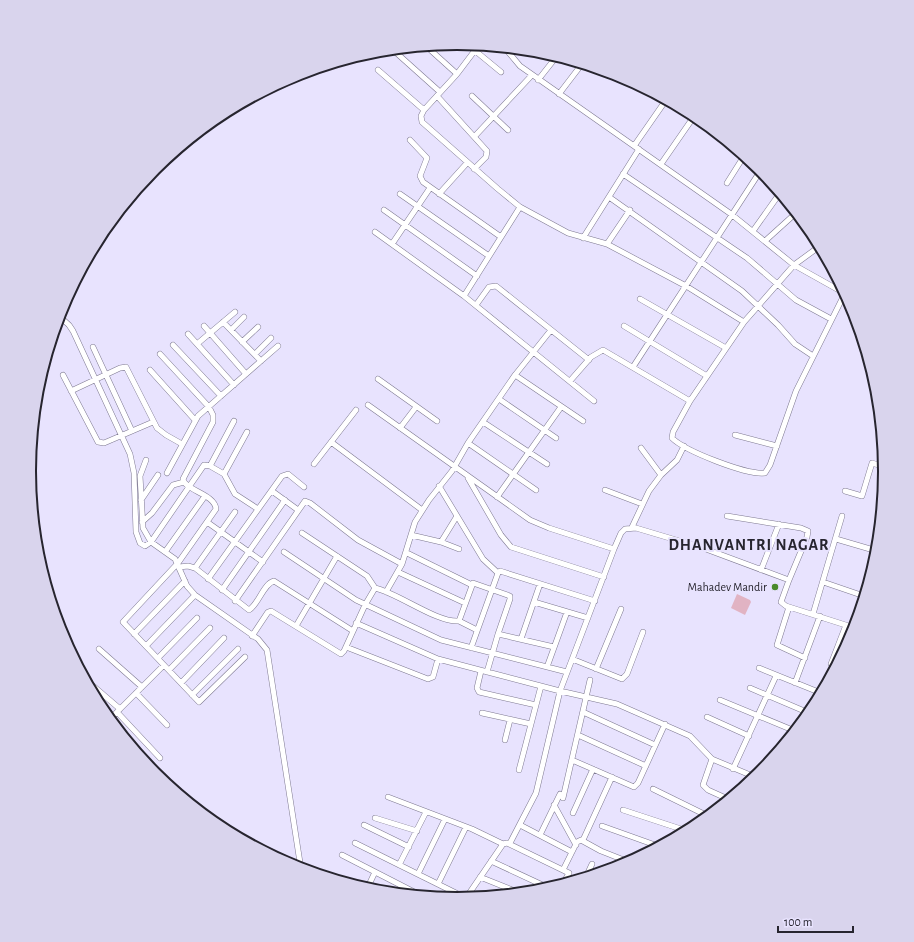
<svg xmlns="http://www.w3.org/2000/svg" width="914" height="942" font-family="'Alegreya Sans',sans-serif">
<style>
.green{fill:#e1b3c3}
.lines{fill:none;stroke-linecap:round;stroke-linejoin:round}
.minor-casing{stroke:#7e7991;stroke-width:6}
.minor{stroke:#fff;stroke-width:5}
.poi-dot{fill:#4a8a2b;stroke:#e8e3fe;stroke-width:1.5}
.labels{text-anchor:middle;stroke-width:4;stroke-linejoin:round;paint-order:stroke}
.poi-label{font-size:12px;fill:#27252f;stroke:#e8e3fe;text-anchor:end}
.district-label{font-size:16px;font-weight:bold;letter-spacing:1px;fill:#27252f;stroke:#e8e3fe}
.rim{fill:none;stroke:#27252f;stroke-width:2}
</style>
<rect width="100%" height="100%" fill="#e8e3fe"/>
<path class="green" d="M 737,594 L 750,600 L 751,602 L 745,615 L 731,608 Z"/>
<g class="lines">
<g class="minor-casing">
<path id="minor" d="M 467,44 L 501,72
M 479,45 L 457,74 L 424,110 L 421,116 L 422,122 L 498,189 L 520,207 L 568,233 L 607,244 L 686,286 L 744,322
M 426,46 L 457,74
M 505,48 L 520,66 L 731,214 L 794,265 L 844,293
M 392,49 L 440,92
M 378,70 L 424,110
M 538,80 L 557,56
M 559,94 L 582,64
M 437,96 L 487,151 L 486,157 L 474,169
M 472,96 L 508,130
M 475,136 L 532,75
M 410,140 L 427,158 L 420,176 L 423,182 L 501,237
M 634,146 L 666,100
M 661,164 L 695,115
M 623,174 L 747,258 L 796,300 L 831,319
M 727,183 L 744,156
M 400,194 L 489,256
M 439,194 L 467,163
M 609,197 L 742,291 L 778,325 L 795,344 L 813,356
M 384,210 L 477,276
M 753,231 L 780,193
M 375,232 L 464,296 L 594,401
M 583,238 L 639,149
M 765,241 L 796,213
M 392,244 L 430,188
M 607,244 L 630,210
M 820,246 L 794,265 L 744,322 L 690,401 L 673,432 L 672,438 C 685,451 746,475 765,473 L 770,465 L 796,391 L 845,293
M 464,296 L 520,207
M 640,299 L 726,348
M 476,305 L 489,287 L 496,286 L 589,360
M 59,316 L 69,325 L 73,331 L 130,454 L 134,473 L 136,532 L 140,543 L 145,546 L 151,542 L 204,465 L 210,466 L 224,474 L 235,494 L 258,509
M 223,322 L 261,361
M 204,326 L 246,374
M 624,326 L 707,376
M 857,329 L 858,326
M 231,330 L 244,317
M 188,334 L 234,385
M 242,342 L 258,327
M 197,344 L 235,312
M 173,345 L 221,396
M 93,347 L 132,431
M 160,354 L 209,407 L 213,415 L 213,422 L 183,479 C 184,490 215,494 216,509 L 178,563 L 123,622 L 199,702 L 245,657
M 255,354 L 271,338
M 633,367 L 761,170
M 150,370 L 195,420
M 63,375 L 98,442 L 104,443 L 153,422
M 515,375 L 583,421
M 378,379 L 437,421
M 570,381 L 591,357 L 603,350 L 690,401
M 71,391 L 120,368 L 126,367 L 157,428 L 166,435 L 182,444
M 499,399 L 556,438
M 368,405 L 530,520 L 549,528 L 614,549
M 483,422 L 547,464
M 400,428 L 416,407
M 735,435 L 777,446
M 331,442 L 422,510
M 468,443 L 536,490
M 641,448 L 661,475
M 146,460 L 140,476 L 143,528 L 151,542 L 175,559 L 187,586 L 195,595 L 258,639 L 267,650 L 301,869
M 314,464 L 356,410
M 210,466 L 234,421
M 167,473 L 198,416 L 278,346
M 224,474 L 247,432
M 468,478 L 501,535 L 511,547 L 604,577
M 439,486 L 483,559 L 498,573
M 605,490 L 642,504
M 272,491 L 298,510
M 845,491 L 862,496 L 872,463 L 885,467
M 497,497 L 561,407
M 141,500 L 158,475
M 727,516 L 801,528 L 808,531 L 807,537 L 789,580 L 781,602 L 786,606 L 855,628
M 142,522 L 152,513 L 173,485 L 184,482
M 207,522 L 263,562
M 632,527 L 649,491 L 661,475 L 677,460 L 684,446
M 302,533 L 367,576 L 375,588
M 411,535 L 441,542 L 459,549
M 836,539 L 877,551
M 441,542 L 457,516
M 165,552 L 205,496
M 284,552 L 356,600 L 441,640 L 567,672
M 407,553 L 472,585
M 179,567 L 188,566 L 195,568 L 249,610 C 259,604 263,584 274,581 L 353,631
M 195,568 L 235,512
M 761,570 L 779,524
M 398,572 L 465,603
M 208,579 L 282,476 L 288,474 L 304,487
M 823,582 L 864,596
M 222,590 L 285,500
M 386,592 L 402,564 L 415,522 L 429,500 L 452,471 L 468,443 L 515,375 L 551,330
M 235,601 L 305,501 L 310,503 L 358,540 L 402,564
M 534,602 L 588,618
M 789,607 L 777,645 L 805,658
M 813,614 L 842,516
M 356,623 L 438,659 L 560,691 L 617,704 L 690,736 L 712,759 L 755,777
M 296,626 L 337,556
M 477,630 L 459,621 L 473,583 L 510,596 L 510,599 L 498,634 L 487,672
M 134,634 L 185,581
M 498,634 L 554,647
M 252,636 L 268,612 L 271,611 L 341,654 L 344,651 L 365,605 L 375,588 C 398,593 437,623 459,621
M 521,639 L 540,584
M 146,646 L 195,595
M 346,647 L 428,679 L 433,677 L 438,659
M 471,648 L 498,573 L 500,571 L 595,601
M 99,649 L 142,687
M 158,658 L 197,618
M 572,659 L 622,679 L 627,674 L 643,632
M 831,664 L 846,625
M 547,667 L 567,612
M 759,668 L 821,693
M 596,669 L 621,609
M 169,670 L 210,628
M 481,671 L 477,688 L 479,692 L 536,705
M 85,679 L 120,709
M 181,683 L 224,638
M 795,683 L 820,616
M 750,688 L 809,713
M 136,693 L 167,725
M 192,695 L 238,649
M 720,700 L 795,731
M 117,712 L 160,758
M 583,712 L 655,745
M 482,713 L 531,724
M 707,717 L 749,736
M 110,719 L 164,665
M 578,735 L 646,766
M 505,740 L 510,720
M 712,759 L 703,785 L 708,790 L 728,799
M 572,760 L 634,787 L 638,783 L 665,724
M 733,769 L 776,676
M 519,770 L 541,686
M 653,789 L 708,816
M 388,797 L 472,829 L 503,844
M 563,798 L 590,680
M 554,805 L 576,845
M 623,810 L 687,831
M 573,813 L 593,769
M 375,818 L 417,831
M 364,825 L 409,847
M 520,825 L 572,852
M 602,826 L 658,846
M 540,835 L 560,794
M 583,840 L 612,777
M 355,843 L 466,898
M 510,843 L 536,793 L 560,691 L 614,549 L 621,533 L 625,529 L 636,528 L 703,548 L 789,580
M 342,855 L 420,895
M 491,861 L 549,888
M 399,865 L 426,812
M 563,870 L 577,842 L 581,840 L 601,851 L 629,862
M 418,874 L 445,819
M 323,875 L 327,877
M 480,877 L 520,893
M 586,877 L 592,864
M 438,884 L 466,827
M 555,886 L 559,885
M 367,889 L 375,872
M 466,898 L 503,844 L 507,843 L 569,873 L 563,884"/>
</g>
<use href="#minor" class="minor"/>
</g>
<circle class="poi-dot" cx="775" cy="587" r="4"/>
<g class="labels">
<g class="poi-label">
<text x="767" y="591">Mahadev Mandir</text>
</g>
<g class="district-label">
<text x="749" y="550">DHANVANTRI NAGAR</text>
</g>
</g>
<path d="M0 0H914V942H0ZM36 471a421 421 0 1 1 842 0a421 421 0 1 1-842 0Z" fill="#d9d4ed" fill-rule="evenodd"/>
<path class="rim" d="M36 471a421 421 0 1 1 842 0a421 421 0 1 1-842 0Z"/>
<path d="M778 926v6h75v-6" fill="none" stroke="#27252f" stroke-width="2"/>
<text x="784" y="926" font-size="12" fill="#27252f" stroke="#e8e3fe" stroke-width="3" paint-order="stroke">100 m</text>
</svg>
